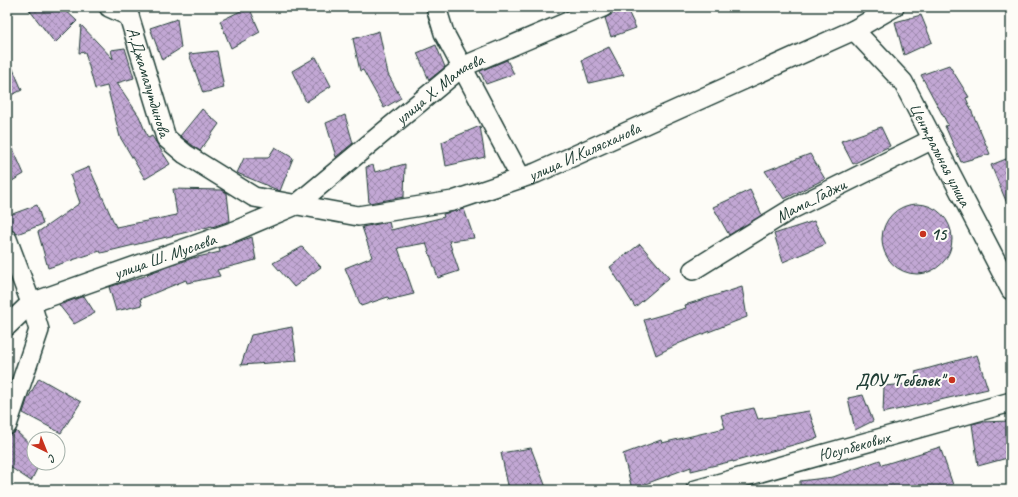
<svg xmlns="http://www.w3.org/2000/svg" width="1018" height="497" font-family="Caveat,sans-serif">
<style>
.building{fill:url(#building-cross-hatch);stroke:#1f3d34}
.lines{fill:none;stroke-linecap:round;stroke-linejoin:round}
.minor-casing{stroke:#1f3d34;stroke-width:22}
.minor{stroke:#fdfcf7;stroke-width:19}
.poi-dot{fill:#c8321e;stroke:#fdfcf7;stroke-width:1.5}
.labels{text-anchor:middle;stroke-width:4;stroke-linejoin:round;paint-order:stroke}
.street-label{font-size:17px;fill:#1f3d34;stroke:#fdfcf7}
.poi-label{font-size:17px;font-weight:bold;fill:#1f3d34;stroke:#fdfcf7;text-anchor:start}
</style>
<defs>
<pattern id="building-cross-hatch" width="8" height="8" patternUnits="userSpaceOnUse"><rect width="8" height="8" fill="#c2a7d4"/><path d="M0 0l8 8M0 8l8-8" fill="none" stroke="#9d89ad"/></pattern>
</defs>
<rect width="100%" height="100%" fill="#fdfcf7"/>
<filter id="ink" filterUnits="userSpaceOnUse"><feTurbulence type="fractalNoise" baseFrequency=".025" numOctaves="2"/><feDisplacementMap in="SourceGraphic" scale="8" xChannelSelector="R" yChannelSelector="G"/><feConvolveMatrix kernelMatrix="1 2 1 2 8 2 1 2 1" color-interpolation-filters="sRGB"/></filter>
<g filter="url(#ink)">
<path class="building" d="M 27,7 L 62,7 L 77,21 L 55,43 Z
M 249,7 L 260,32 L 231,48 L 220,21 Z
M 626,7 L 636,28 L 611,37 L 605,18 Z
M 921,15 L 932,42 L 904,55 L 895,22 Z
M 177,19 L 181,48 L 162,60 L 150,28 Z
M 81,25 L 113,59 L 111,50 L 125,48 L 134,78 L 117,83 L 139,116 L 148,138 L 152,136 L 170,164 L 145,179 L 120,137 L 107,86 L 95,89 L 85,52 L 79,53 Z
M 379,31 L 388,74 L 401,98 L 384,108 L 363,70 L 360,71 L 353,39 Z
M 436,45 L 445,67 L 429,80 L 417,53 Z
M 609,47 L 624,75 L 589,83 L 582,60 Z
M 217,51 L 224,88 L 203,93 L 189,54 Z
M 7,55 L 22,90 L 7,97 Z
M 316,57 L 331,86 L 306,102 L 292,71 Z
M 507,60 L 514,74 L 486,84 L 480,71 Z
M 949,65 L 969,97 L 966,98 L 990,154 L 961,162 L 945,126 L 948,125 L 921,75 Z
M 202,109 L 219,124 L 200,151 L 180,136 Z
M 345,115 L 353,143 L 336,157 L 326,123 Z
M 480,126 L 485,157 L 446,166 L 442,142 Z
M 881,127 L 890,146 L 853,164 L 841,141 Z
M 7,135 L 24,174 L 7,184 Z
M 275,147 L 293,158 L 280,191 L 237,173 L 244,158 L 268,158 Z
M 810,154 L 825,179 L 784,199 L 765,171 Z
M 1011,157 L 1011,213 L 991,165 Z
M 405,164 L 404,197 L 369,203 L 366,167 L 373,165 L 375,172 Z
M 89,167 L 116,227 L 177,215 L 173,189 L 222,190 L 227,193 L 230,221 L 212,227 L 212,226 L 101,253 L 100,251 L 48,268 L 38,232 L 80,203 L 70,175 Z
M 750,190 L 762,215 L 729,235 L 713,207 Z
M882 239a35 35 0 1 1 70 0a35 35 0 1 1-70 0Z
M 37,205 L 43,224 L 17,234 L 12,230 L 7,216 Z
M 464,209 L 474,238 L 449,241 L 459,271 L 438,278 L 426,243 L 398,248 L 414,294 L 389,300 L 388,297 L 361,306 L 345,268 L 372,257 L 362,227 L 389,222 L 391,230 L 444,217 L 443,214 Z
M 814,221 L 826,244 L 783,262 L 774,234 Z
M 252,237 L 256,260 L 217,270 L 220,276 L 187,283 L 186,280 L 140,299 L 142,305 L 116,311 L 109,287 L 148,275 L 147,274 L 193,258 L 220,252 L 219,248 Z
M 640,244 L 669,278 L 635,307 L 610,267 Z
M 302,247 L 321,267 L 294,287 L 273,263 Z
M 742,287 L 747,317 L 680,343 L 656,355 L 644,320 L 686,308 L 685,305 Z
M 84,296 L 95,313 L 74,324 L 59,305 Z
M 292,327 L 297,361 L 241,365 L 251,335 Z
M 977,355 L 988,389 L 883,413 L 884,386 L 918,383 L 915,372 Z
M 39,378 L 81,402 L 61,433 L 23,413 L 27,400 Z
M 863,395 L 873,421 L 855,430 L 848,398 Z
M 754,408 L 758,419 L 809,411 L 818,438 L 733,462 L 733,461 L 691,471 L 691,467 L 632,489 L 623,454 L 661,440 L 662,443 L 725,428 L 721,415 Z
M 1011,421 L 1011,457 L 978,466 L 972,424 L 980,422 Z
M 16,431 L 34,448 L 34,463 L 40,463 L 31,481 L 7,465 L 7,436 L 14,433 Z
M 940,447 L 953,485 L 934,490 L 800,490 L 800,481 L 833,477 L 880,460 L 882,465 Z
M 531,448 L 547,490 L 509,490 L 501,453 Z"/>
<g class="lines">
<g class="minor-casing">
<g id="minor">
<path d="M 109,7 L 129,16"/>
<path d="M 436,7 L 444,33 L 521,178"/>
<path id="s1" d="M 129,16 L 166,138 L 185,154 L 254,197 L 358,216 L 453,201 L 536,173 L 854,30 L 894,7"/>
<path id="s2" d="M 854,30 L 903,82 L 1011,290"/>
<path d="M 7,239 L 31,303 L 39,330 L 7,425"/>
<path id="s3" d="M 693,270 L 790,210 L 933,139"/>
<path id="s4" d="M 7,326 L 31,303 L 235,231 L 296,205 L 462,67 L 603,7"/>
<path id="s5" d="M 696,490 L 1011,402"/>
</g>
</g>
<use href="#minor" class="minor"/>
</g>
</g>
<g class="poi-dot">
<circle cx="923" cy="234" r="4"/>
<circle cx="952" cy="380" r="4"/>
</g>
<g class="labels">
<g class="street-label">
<text dy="6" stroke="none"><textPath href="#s1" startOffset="69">А.Джамалутдинова</textPath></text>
<text dy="6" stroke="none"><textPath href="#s4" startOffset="501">улица Х. Мамаева</textPath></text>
<text dy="6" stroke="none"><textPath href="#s1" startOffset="576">улица И.Килясханова</textPath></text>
<text dy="6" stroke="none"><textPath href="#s2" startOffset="153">Центральная улица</textPath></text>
<text dy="6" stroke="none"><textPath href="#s3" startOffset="137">Мама_Гаджи</textPath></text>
<text dy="6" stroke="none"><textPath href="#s4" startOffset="175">улица Ш. Мусаева</textPath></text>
<text dy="6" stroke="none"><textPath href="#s5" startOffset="164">Юсупбековых</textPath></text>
</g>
<g class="poi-label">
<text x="931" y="240">15</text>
<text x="944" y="386" text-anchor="end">ДОУ "Гебелек"</text>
</g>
</g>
<rect width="1018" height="497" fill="none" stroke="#fdfcf7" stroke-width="24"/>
<rect x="12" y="12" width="994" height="473" fill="none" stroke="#1f3d34" stroke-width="1.5" filter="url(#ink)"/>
<g transform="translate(46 451) rotate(137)"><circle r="19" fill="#fdfcf7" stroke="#a4b0a9"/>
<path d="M0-3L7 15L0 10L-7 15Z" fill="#c8321e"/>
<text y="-6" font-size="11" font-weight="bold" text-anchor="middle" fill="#1f3d34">С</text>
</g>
</svg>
